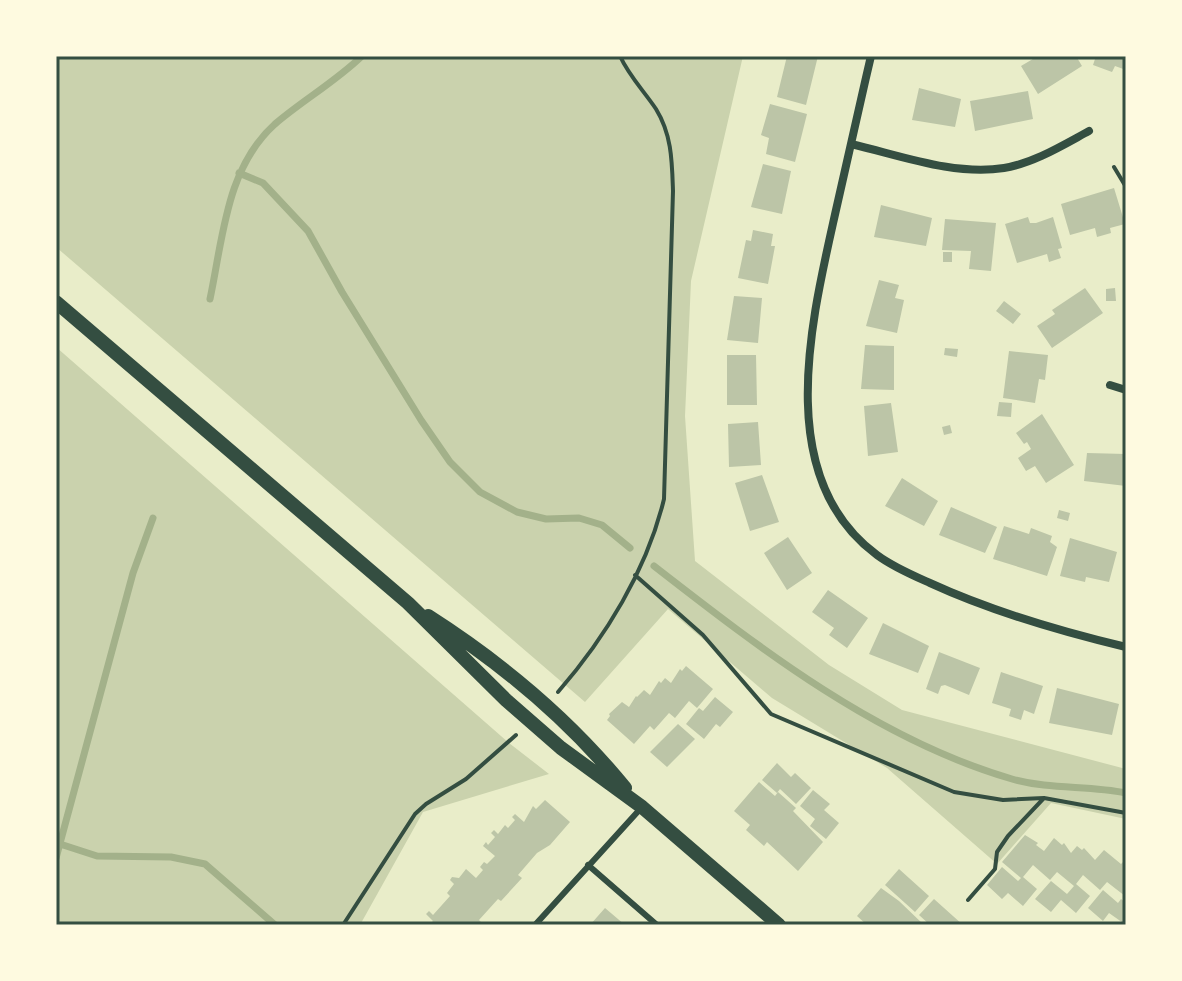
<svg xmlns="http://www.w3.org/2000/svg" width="1182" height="981" font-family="Karla,sans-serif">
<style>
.green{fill:#cad2ad}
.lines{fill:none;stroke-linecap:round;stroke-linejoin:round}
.stream{stroke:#a3b18a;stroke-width:7}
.building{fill:#bcc5a7}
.path{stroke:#344e41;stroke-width:4}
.service{stroke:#344e41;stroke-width:6}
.minor{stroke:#344e41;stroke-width:8}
.tertiary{stroke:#344e41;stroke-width:14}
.neatline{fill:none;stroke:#344e41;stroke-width:3}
</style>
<rect width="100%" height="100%" fill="#e9edc9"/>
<path class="green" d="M 56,56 L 743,56 L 691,281 L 685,416 L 695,561 L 829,665 L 902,710 L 1126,769 L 1126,819 L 1051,803 L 997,864 L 887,768 L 772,698 L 668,609 L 585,702 L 56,247 Z
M 56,347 L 509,743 L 549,774 L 423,812 L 360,925 L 56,925 Z"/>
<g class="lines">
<path class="stream" d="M 239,173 L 263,183 L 308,231 L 342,292 L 421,420 L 450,462 L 480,492 L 517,512 L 546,519 L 579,518 L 602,525 L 630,548
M 210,299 C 223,238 226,168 275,124 C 303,100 335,82 362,56
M 654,566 C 762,650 878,740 1012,779 C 1051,790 1088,785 1126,793
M 60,844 L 97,856 L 171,857 L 205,864 L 275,925
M 56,858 L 133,573 L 153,518"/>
</g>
<path class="building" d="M 787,56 L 818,56 L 806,105 L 777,97 Z
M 1038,56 L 1076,56 L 1082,66 L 1038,94 L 1021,66 Z
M 1089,56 L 1126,56 L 1126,70 L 1115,66 L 1112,72 L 1093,65 L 1095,59 Z
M 919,88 L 961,99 L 955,127 L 912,120 Z
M 1028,91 L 1033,119 L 975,131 L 970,101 Z
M 770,104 L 807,114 L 795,162 L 766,154 L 769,138 L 761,135 Z
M 763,164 L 791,171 L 782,214 L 751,207 Z
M 1114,188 L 1125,224 L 1110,228 L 1111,233 L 1097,237 L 1095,228 L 1070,235 L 1061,204 Z
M 881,205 L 932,218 L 926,246 L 874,237 Z
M 1028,217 L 1030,223 L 1036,223 L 1053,217 L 1062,248 L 1058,249 L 1061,258 L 1049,262 L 1047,254 L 1017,263 L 1005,224 Z
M 945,219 L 996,223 L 991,271 L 969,269 L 971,251 L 942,250 Z
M 753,230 L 773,234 L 771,246 L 775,246 L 768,284 L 738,278 L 746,240 L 751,241 Z
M 943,252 L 952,252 L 952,262 L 943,262 Z
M 879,280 L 899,285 L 895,298 L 904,300 L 897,333 L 866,326 Z
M 1085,288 L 1103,313 L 1052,348 L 1037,326 L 1055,314 L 1052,310 Z
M 1115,288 L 1116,301 L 1106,301 L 1106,289 Z
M 734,296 L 762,298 L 758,343 L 727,340 Z
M 1004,301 L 1021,314 L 1013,324 L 996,311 Z
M 865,345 L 894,346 L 894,390 L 861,389 Z
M 945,348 L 958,349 L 957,357 L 944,355 Z
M 1009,351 L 1048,355 L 1045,380 L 1039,379 L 1035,403 L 1003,398 Z
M 727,355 L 756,355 L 757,405 L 727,405 Z
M 999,402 L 1012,403 L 1011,417 L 997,416 Z
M 891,403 L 898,452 L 868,456 L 864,406 Z
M 1042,414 L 1074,465 L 1046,483 L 1035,466 L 1026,471 L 1018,458 L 1031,449 L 1027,442 L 1024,444 L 1016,433 Z
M 758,422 L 761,465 L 729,467 L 728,424 Z
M 950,425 L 952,433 L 944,435 L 942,427 Z
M 1087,453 L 1126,454 L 1126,486 L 1084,481 Z
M 762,475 L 779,522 L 750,531 L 735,483 Z
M 902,478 L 938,501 L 924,526 L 885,506 Z
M 951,507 L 997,527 L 985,553 L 939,535 Z
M 1059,510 L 1070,513 L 1068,521 L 1057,518 Z
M 1004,526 L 1029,534 L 1031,528 L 1052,536 L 1050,542 L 1057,547 L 1047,576 L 993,559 Z
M 788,537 L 812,573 L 787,590 L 764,553 Z
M 1070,538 L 1117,552 L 1109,582 L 1086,577 L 1085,582 L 1060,576 Z
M 828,590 L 868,618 L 847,648 L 829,635 L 834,628 L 812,612 Z
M 883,623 L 929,646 L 918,673 L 869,654 Z
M 939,652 L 980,668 L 969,695 L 945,685 L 941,686 L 938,694 L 926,689 Z
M 686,666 L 713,689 L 697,708 L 689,701 L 675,718 L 669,713 L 654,730 L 650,726 L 634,744 L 607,720 L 610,716 L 609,714 L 622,702 L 629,707 L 636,696 L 637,697 L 644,690 L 650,695 L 659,681 L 661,683 L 665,678 L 671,683 L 680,669 L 682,671 Z
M 1001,672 L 1043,686 L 1034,714 L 1024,710 L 1021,720 L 1009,716 L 1011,709 L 992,703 Z
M 1057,688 L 1119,704 L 1112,735 L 1049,723 Z
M 715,697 L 733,712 L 720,727 L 716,724 L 704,739 L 686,724 L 699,708 L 703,711 Z
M 678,724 L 695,739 L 667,767 L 650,752 Z
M 777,763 L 791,777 L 795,773 L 811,788 L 796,804 L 780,789 L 777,793 L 762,780 Z
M 759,782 L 775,796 L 778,792 L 796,808 L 793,811 L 823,842 L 798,871 L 767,842 L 764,846 L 746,830 L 750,825 L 734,811 Z
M 813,790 L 830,804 L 824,810 L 839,823 L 826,839 L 810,826 L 815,819 L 800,806 Z
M 545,800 L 570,822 L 550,845 L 537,853 L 518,875 L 522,878 L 501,901 L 498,899 L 479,920 L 482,923 L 480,925 L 429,925 L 433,921 L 426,914 L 429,911 L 433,915 L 450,896 L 447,893 L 454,884 L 450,880 L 452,877 L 459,878 L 466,869 L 476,878 L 483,870 L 480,867 L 484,862 L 487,864 L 495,856 L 483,846 L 486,842 L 488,845 L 495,837 L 491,833 L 494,830 L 498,834 L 505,825 L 508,828 L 515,820 L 512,817 L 515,814 L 524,822 L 533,806 L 536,809 Z
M 1025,835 L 1038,843 L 1036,845 L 1044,851 L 1054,838 L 1062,845 L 1064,843 L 1071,853 L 1077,846 L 1082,850 L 1084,848 L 1095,860 L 1104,850 L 1121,864 L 1126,859 L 1126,895 L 1125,896 L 1107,882 L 1100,890 L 1083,875 L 1076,884 L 1090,896 L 1076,913 L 1061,900 L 1051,912 L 1035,899 L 1051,881 L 1067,894 L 1074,886 L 1057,872 L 1050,880 L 1033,865 L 1023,877 L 1037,889 L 1023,906 L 1008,893 L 1002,899 L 987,885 L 1002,867 L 1018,881 L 1021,878 L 1002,862 Z
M 899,869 L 929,896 L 915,912 L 885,885 Z
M 881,888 L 899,901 L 924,925 L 867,925 L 857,916 Z
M 1103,890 L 1118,903 L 1121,899 L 1126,903 L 1126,925 L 1109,913 L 1103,921 L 1088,908 Z
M 934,899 L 963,925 L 930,925 L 919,915 Z
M 605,908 L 625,925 L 590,925 Z"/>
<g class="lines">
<path class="path" d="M 1114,167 L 1126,187
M 635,575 L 703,635 L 771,714 L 954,792 L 1003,800 L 1044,798
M 558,692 C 605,638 647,570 664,499 L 673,191 C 672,162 672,135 656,109 C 644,91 629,76 620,56
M 968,900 L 995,869 L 997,852 L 1008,836 L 1044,798 L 1126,813
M 343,925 L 415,814 L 426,804 L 466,779 L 516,735"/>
<path class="service" d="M 588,865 L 657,925
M 535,925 L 642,807"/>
<path class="minor" d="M 871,56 C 859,107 848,158 836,210 C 812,318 771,477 877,555 C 893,567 912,575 930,583 C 993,612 1059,631 1126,647
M 851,144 C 899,155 954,176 1004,168 C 1034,163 1063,145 1089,131
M 1110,385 L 1126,390"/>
<path class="tertiary" d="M 56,302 L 408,603 L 506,700 L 561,748 L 642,807 L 779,925
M 428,616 C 503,664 569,719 625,788"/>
</g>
<rect width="1182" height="981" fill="none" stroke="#fefae0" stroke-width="116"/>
<rect x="58" y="58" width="1066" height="865" class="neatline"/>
</svg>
